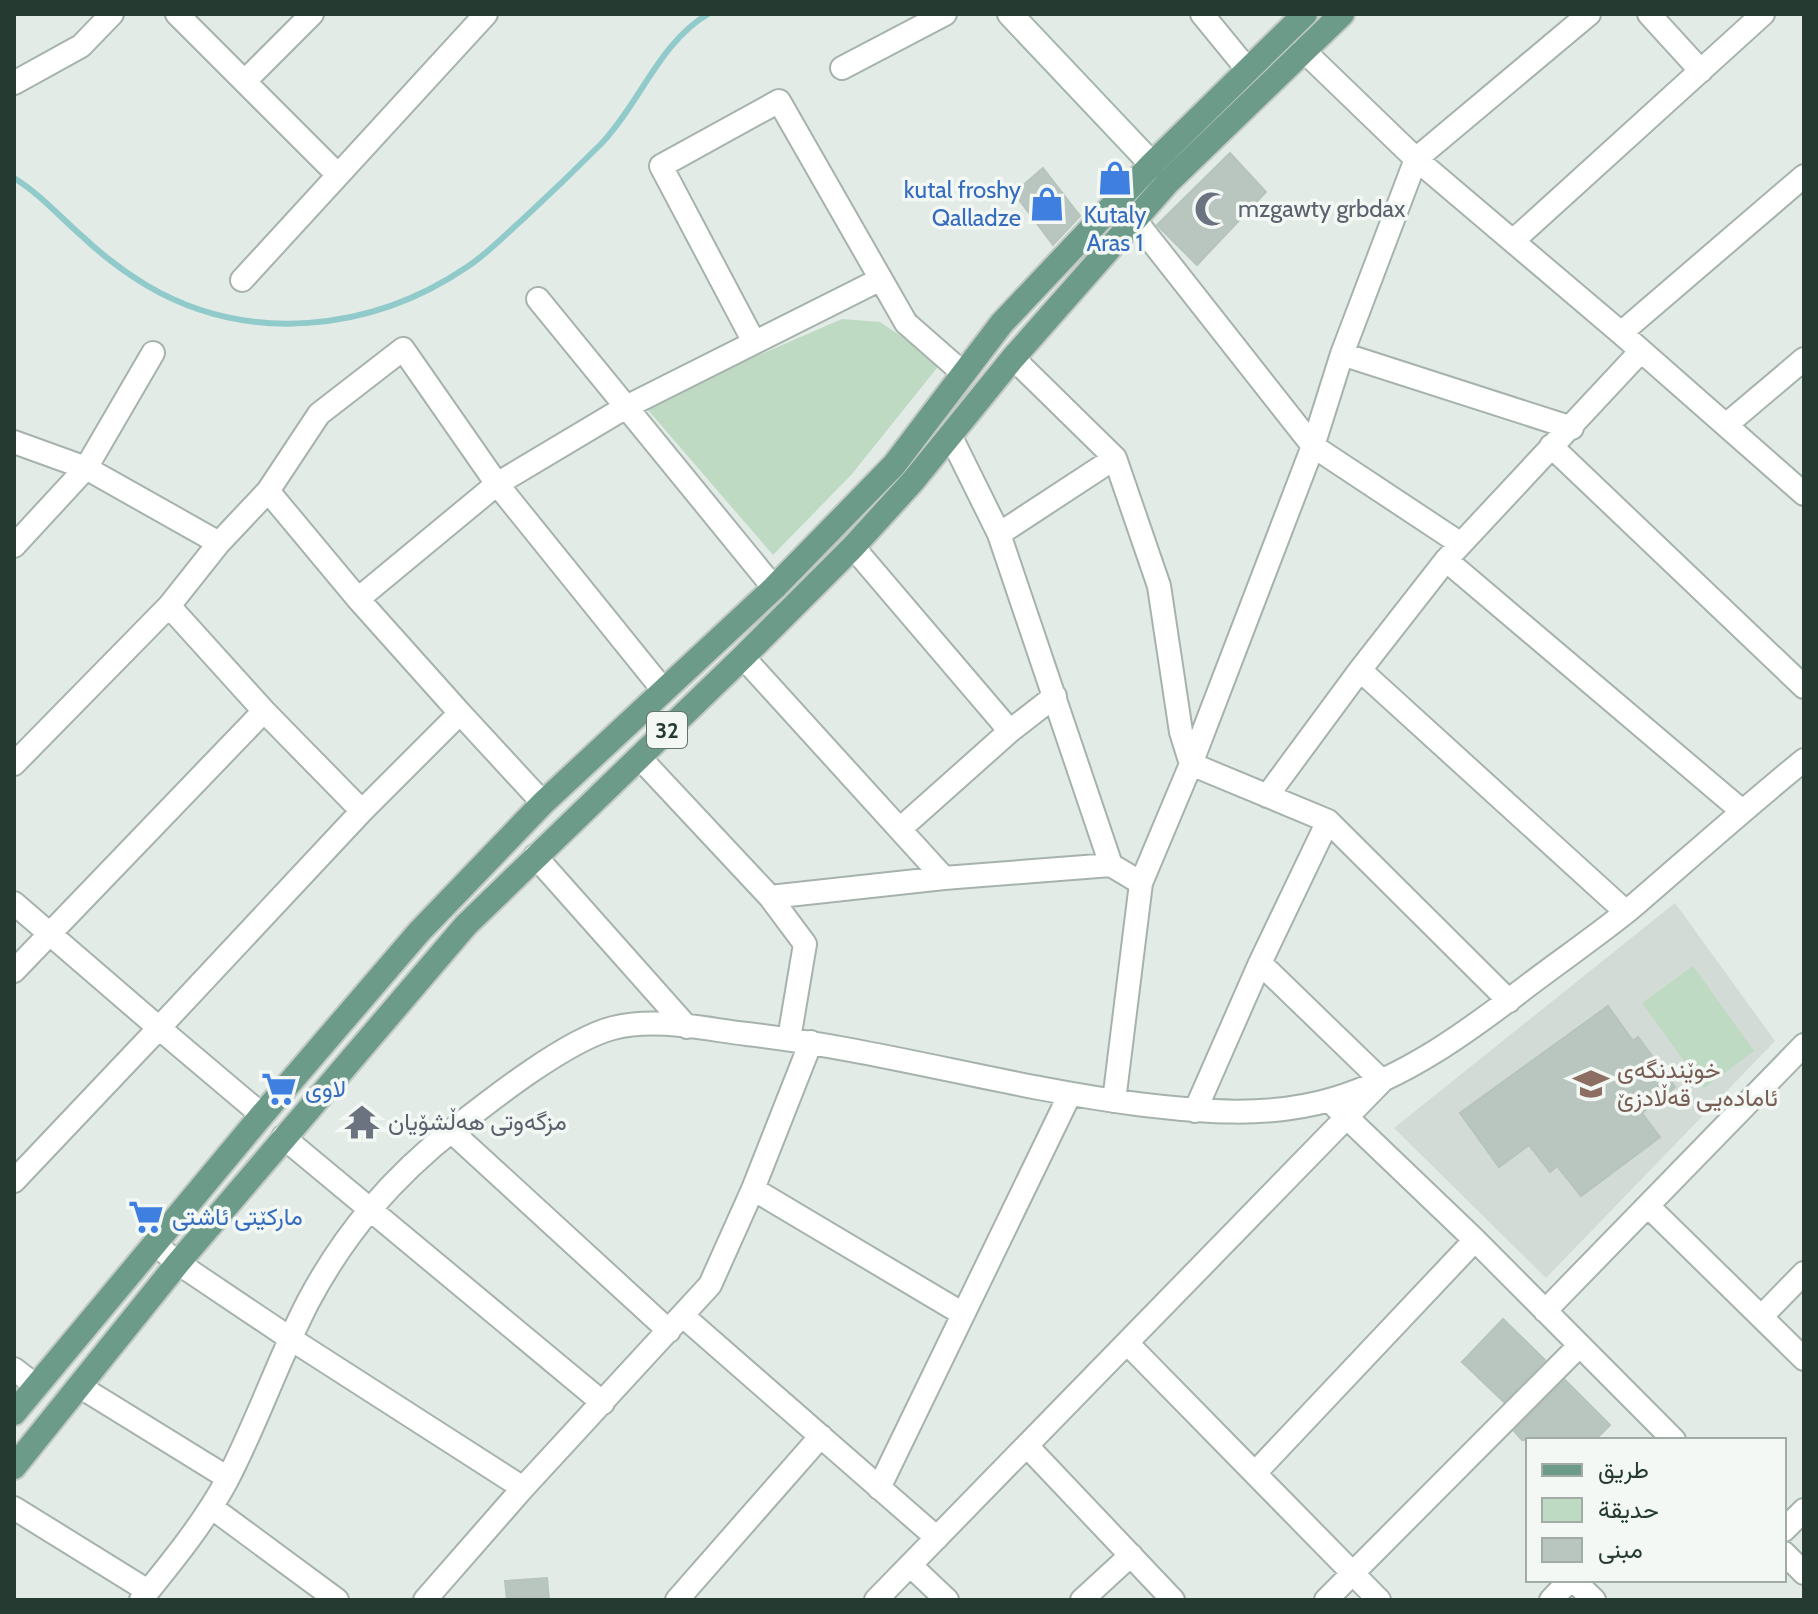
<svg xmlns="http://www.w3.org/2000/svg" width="1818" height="1614" font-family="Cabin,Vazirmatn,sans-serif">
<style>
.built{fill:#d2dbd5}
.green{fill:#bedac2}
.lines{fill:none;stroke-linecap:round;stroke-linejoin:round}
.stream{stroke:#91caca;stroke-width:6}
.building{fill:#b9c6bf;stroke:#b6c4bc;stroke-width:2}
.street-casing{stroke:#a6b3ac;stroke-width:26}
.secondary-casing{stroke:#a3b6ac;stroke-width:28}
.primary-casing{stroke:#c2c8c5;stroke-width:28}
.street{stroke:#fff;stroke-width:22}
.secondary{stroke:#fff;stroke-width:24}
.primary{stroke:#6c9c89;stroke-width:24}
.labels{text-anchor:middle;stroke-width:7;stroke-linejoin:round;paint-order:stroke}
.shield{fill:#f3f8f5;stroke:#63746c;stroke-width:2}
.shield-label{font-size:22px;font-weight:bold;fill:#253b31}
.shop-label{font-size:24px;fill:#366cbe;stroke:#f3f8f5;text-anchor:start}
.worship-label{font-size:24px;fill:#5b616d;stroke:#f3f8f5;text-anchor:start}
.education-label{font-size:24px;fill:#785e54;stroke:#f3f8f5;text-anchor:start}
</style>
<rect width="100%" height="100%" fill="#e3ebe6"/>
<path class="built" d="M 1675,903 L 1775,1041 L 1546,1278 L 1394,1128 Z"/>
<path class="green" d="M 842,319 L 880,322 L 941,363 L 852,474 L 773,555 L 648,410 L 692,384 Z
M 1693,966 L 1754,1051 L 1704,1088 L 1642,1003 Z"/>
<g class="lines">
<path class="stream" d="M 14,178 C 40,194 60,217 83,237 C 102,255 123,271 146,285 C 247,345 371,332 467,267 C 487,254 504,236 522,220 C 549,195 575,170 601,144 C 640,103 659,43 708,14"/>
</g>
<path class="building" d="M 1230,153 L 1266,192 L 1197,265 L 1157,225 Z
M 1043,168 L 1080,216 L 1053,245 L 1014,193 Z
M 1608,1006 L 1633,1041 L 1638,1037 L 1675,1087 L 1642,1113 L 1660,1137 L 1581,1196 L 1557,1166 L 1550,1172 L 1529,1145 L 1499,1167 L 1460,1113 Z
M 1503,1319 L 1545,1360 L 1504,1402 L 1462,1362 Z
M 1565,1380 L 1610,1425 L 1595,1440 L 1522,1440 L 1514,1431 Z
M 547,1578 L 549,1600 L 507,1600 L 505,1581 Z"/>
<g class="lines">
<g class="street-casing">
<path id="street" d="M 177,14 L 337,174
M 1202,14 L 1247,69
M 1649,14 L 1701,71
M 1303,50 L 1416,159 L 1621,333 L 1804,494
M 842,68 L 945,14
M 245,81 L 312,14
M 14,83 L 81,46 L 112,14
M 1135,220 L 1313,446 L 1461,544
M 1513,241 L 1763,14
M 242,280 L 486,14
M 538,299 L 774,588
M 1621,333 L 1804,176
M 754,342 L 661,166 L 779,101 L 906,323 L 963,373
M 1342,354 L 1572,428
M 1013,358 L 1115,458 L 1159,586 L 1181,732 L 1191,764 L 1328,821 L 1509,1001
M 1726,425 L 1804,359
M 950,435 L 999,534 L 1111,865 L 1141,883
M 14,442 L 86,468 L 219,543
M 1551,446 L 1804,687
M 268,491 L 358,599 L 460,713
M 999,534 L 1115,458
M 14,546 L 86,468 L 153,353
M 853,547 L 1010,731
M 1446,560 L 1742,811
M 358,599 L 497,484 L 626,407 L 879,280
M 169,606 L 264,711 L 362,811
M 743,657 L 944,878
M 1360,670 L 1626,912
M 639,757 L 770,897 L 805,944 L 789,1039
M 14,764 L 169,606 L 219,543 L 268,491 L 319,414 L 403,349 L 497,484 L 664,691
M 1267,796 L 1360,670 L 1446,560 L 1641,351
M 900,829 L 1010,731 L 1055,696
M 535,856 L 687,1027
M 770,897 L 944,878 L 1111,865
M 14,903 L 159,1028 L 14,1181
M 14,971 L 264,711
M 1114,1101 L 1141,883 L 1191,764 L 1313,446 L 1342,354 L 1416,159 L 1589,14
M 1336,1107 L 1475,1240 L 1674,1440
M 1195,1111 L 1260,963 L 1328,821
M 262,1115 L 159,1028 L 362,811 L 460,713 L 543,803
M 451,1131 L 669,1331
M 283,1137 L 603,1403
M 753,1189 L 963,1314
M 1648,1206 L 1804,1359
M 155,1244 L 178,1263 L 291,1339 L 523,1488
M 1545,1311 L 1804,1045
M 683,1316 L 937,1538
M 1761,1317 L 1804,1273
M 1127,1343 L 1379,1600
M 14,1369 L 36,1386
M 79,1386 L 228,1478
M 1027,1446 L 1173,1600
M 1255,1473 L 1475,1240
M 879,1488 L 1070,1094
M 211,1507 L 337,1600
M 14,1508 L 148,1591
M 1784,1530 L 1804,1510
M 1784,1553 L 1804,1573
M 910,1565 L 947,1600
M 1573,1580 L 1594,1600
M 141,1600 C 171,1563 203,1524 226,1482 C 257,1423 278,1360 308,1302 C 345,1232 393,1177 455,1128 C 493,1098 567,1040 613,1028 C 656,1017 704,1029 747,1034 C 878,1049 1006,1087 1137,1104 C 1202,1112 1269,1118 1333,1099 C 1407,1077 1470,1030 1530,984 C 1563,959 1598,935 1630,909 C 1688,859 1745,808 1804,760
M 425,1600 L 523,1488 L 710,1285 L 753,1189 L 811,1042
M 677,1600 L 821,1436
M 876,1600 L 1382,1081 L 1260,963
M 1082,1600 L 1131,1555
M 1326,1600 L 1579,1346
M 1551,1600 L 1570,1580"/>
</g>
<g class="secondary-casing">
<path id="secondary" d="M 1010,14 L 1165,178"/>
</g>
<g class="primary-casing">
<path id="primary" d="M 14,1413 L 262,1115 L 419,932 L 543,803 L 774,588 L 894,465 L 1002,323 L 1152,164 L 1305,14
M 14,1467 L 178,1263 L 466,925 L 743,657 L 853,547 L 913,481 L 1013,358 L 1168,182 L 1342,14"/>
</g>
<use href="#street" class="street"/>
<use href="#secondary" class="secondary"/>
<use href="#primary" class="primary"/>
</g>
<defs>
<g id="shop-bare" transform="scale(2.76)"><path d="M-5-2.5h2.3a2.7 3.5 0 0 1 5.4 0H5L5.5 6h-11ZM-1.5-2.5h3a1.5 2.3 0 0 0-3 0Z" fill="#3f7fe0" stroke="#f3f8f5" stroke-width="2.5" paint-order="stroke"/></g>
<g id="mosque-bare" transform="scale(2.76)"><path d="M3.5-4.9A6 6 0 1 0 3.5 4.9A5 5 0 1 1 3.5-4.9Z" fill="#6b7280" stroke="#f3f8f5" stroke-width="2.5" paint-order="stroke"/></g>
<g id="school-bare" transform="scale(2.76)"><path d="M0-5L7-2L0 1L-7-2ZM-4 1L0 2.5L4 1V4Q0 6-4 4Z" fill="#8d6e63" stroke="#f3f8f5" stroke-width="2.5" paint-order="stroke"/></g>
<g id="supermarket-bare" transform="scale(2.76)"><path d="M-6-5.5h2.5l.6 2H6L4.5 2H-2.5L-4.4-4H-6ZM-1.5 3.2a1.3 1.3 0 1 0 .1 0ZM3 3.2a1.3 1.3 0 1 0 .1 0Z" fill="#3f7fe0" stroke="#f3f8f5" stroke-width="2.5" paint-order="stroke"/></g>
<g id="temple-bare" transform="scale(2.76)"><path d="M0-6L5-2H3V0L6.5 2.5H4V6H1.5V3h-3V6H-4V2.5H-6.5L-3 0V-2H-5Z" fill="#6b7280" stroke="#f3f8f5" stroke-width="2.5" paint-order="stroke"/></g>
</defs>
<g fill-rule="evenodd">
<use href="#shop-bare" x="1115" y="178"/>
<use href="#shop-bare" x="1047" y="204"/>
<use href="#mosque-bare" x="1212" y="209"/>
<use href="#school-bare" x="1591" y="1084"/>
<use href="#supermarket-bare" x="279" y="1089"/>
<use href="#temple-bare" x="362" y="1122"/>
<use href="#supermarket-bare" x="146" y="1217"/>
</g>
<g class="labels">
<rect class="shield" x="647" y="712" width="40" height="36" rx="6"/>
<g class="shield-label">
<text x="667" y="738">32</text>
</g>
<g class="shop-label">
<text x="1021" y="198" text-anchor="end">kutal froshy<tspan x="1021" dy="28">Qalladze</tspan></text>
<text x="1115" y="223" text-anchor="middle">Kutaly<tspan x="1115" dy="28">Aras 1</tspan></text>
<text x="305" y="1097">لاوی</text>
<text x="172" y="1225">مارکێتی ئاشتی</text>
</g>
<g class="worship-label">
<text x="1238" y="217">mzgawty grbdax</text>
<text x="388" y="1130">مزگەوتی ھەڵشۆیان</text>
</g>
<g class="education-label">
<text x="1617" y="1078">خوێندنگەی<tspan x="1617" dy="28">ئامادەیی قەڵادزێ</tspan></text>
</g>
</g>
<rect width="1818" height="1614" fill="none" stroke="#253b31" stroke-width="32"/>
<rect x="1526" y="1438" width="260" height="144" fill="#f3f8f5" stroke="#a1aca7" stroke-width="2"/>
<rect x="1542" y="1464" width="40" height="12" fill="#6c9c89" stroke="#a1aca7" stroke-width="2"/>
<text x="1598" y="1478" font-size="24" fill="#253b31">طريق</text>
<rect x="1542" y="1498" width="40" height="24" fill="#bedac2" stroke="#a1aca7" stroke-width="2"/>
<text x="1598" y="1518" font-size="24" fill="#253b31">حديقة</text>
<rect x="1542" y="1538" width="40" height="24" fill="#b9c6bf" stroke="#a1aca7" stroke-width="2"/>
<text x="1598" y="1558" font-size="24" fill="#253b31">مبنى</text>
</svg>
